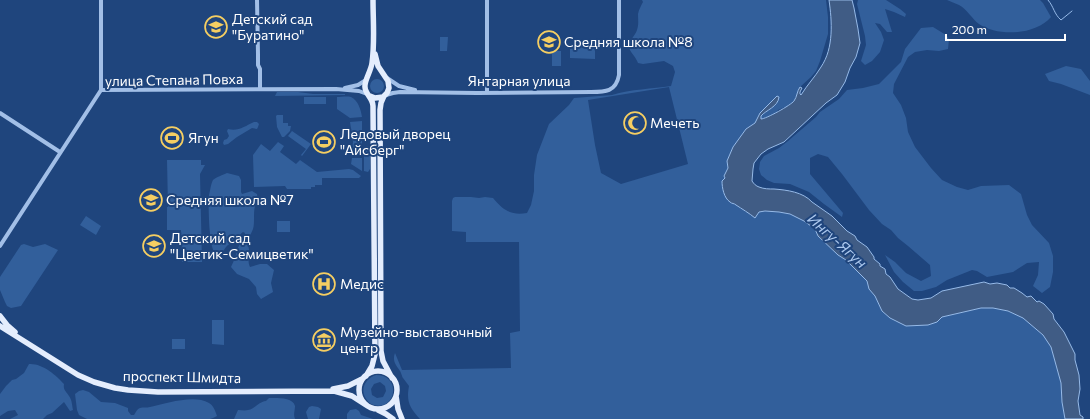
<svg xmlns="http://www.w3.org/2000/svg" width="1090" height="419" font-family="Commissioner,sans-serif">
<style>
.green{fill:#325f9b;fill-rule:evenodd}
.water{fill:#405c85;stroke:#96bae8}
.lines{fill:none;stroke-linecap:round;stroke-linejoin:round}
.stream{stroke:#96bae8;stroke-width:1}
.minor{stroke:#a2bfe7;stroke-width:4}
.major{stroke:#e4edfd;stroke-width:5.5}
.labels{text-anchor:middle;stroke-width:4;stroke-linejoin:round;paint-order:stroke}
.poi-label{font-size:14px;fill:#fff;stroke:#1f457d;text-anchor:start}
.street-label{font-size:14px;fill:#fff;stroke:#1f457d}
.water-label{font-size:15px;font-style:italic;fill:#adc9ef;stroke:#1f457d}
</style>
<rect width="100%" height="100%" fill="#1f457d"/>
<path class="green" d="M 642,0 L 826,0 L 828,17 L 828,34 L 820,61 L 816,71 L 811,77 L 800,87 L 794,101 L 790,105 L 778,110 L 776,113 L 763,119 L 761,119 L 761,116 L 776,104 L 773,100 L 758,116 L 757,121 L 755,123 L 746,129 L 733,147 L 727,161 L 728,168 L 724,176 L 735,204 L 740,208 L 755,217 L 759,212 L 765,211 L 779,212 L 790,214 L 804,221 L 815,229 L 818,236 L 838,255 L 846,260 L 867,281 L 869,289 L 875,296 L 882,311 L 890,318 L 897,322 L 937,322 L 942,317 L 981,308 L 993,308 L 1008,311 L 1023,318 L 1043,335 L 1051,347 L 1061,383 L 1062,402 L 1065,419 L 420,419 C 410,408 406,402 409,386 C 407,383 405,381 403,378 C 402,377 401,372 400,371 C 396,365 392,361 395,353 L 402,370 L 511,368 L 510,333 L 520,331 L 519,242 L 466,242 L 466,232 L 452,231 L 452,201 L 453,198 L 455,197 L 471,197 L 479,198 L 485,197 L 493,198 C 503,210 511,216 527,213 L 531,205 L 534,191 L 534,175 L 537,155 L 549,124 L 569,105 L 574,98 L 612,95 C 631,89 652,89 671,86 L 675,72 L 673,66 L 664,61 L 643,64 L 638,63 C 636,57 629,51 629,47 C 629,40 635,36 637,30 C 639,24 638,20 638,14 C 639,9 641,6 643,2 ZM 669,87 L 688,164 L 621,184 L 601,173 L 595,145 L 588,100 Z
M 858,0 L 886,0 L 900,9 L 906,14 L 905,17 L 894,12 L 885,9 L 892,32 L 887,32 L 880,24 L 875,23 L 881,32 L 884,40 L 880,52 L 872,61 L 865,65 L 861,61 L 866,45 L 865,36 L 857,4 Z
M 947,0 L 1040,0 L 1043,3 L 1051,17 C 1036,35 998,37 979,24 C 972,19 967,9 959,5 C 955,3 951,2 947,0 Z
M 933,27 L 946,35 L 949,39 L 948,49 L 939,51 L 927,50 L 915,52 L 908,57 L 894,84 L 893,93 L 901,105 L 906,118 L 908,132 L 915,147 L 931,168 L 942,180 L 957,187 L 968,190 L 981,186 L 1009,185 L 1021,194 L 1027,215 L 1032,225 L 1049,243 L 1053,256 L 1053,272 L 1050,287 L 1042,293 L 1033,286 L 1038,275 L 1039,262 L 1027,263 L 1013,272 L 987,277 L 977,271 L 972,270 L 947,280 L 936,287 L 922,291 L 914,291 L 903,282 L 894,272 L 885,255 L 895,262 L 906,273 L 921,281 L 931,276 L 930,265 L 908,246 L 898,238 L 891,230 L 882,224 L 869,210 L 842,174 L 828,157 L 818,154 L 810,158 L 810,174 L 843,213 L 842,217 L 824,204 L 809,192 L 790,184 L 774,183 L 767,180 L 761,175 L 759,169 L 760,162 L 764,156 L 779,148 L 788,141 L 816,117 L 820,112 L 839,99 L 847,90 L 863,88 L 879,84 L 901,62 L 905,49 L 921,28 Z
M 440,37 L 448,37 L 447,51 L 440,51 Z
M 570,46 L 595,47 L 595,59 L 570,58 Z
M 552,51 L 561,51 L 561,66 L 552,66 Z
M 1066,66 L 1081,69 L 1090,81 L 1090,95 L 1061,84 L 1049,81 L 1045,74 Z
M370 86a7 7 0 1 1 14 0a7 7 0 1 1-14 0Z
M 277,92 L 298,92 L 313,94 L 345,94 L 345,95 L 275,96 Z
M 304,97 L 326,97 L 326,104 L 304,104 Z
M 337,97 C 341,97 347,96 351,97 C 358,100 361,110 362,117 L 350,118 L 337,109 Z
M 277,115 L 283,115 L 283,123 L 288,123 L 288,126 L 291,126 L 290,131 L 284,137 L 282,137 L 277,127 L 276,116 Z
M 362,121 L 362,151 L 352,150 L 353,142 L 350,122 Z
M 254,122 L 257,122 L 259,124 L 258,127 L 257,129 L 252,128 L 237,137 L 228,144 L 224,145 L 223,143 L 224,140 L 227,139 L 229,136 L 227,131 L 228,129 C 238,132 245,126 254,122 Z
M 292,131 L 311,144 L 302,156 L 301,155 L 306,149 L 288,136 Z
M 278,142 L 284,146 L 280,152 L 296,164 L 300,160 L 317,172 L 349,169 L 353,170 L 361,176 L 359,178 L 322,178 L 322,185 L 315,185 L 315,187 L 311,187 L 311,189 L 287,189 L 285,186 L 254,187 L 253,155 L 261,144 L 270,151 Z
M 368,146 L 370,155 L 370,169 L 368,172 L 364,171 L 364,147 Z
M 352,158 L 362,158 L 362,171 L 351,164 Z
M 167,160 L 201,160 L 201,165 L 205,165 L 200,174 L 202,262 L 182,262 L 181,230 L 167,230 L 167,207 L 168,207 Z
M 227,173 L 239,176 L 241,180 L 241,192 L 242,194 L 252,191 L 257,194 C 258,199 255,202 255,206 C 253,214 255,222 253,229 C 251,234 248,239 247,244 C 252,252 246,258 250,267 L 260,264 L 267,264 L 274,270 L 271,283 L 273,292 L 261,299 L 257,294 L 256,287 L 249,279 L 237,274 L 231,267 C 234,261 236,255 238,248 C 240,242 244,239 245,233 L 243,232 C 240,234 240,236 238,239 C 235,242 231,242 228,245 C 224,248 224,253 219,253 C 217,254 215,253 214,251 C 209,245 208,203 209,195 C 210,192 211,183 213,180 C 216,177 223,175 227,173 Z
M 86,216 L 101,226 L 96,235 L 80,225 Z
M 277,221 L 290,221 L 290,232 L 277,232 Z
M 24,244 L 33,247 L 45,244 L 58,250 L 21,306 L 11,308 L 7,306 L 5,302 L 0,290 L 0,277 L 21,245 Z
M 212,320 L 224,320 L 224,345 L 212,344 Z
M 172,339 L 185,339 L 185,349 L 172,349 Z
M 29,364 C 42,363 56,375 64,384 C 63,390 66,391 69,396 C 72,400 72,405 73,410 L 70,411 L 64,402 L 52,413 L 47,415 L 43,419 L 10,419 L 18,415 L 15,410 L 8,411 L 0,416 L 0,394 L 6,386 L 12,380 L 16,379 L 24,373 Z
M 376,375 C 402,375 396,411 374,405 C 370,404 367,401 365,397 C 360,387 367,378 376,375 ZM 380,382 L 385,386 L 386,391 L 383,397 L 377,398 L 372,395 L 371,389 L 374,384 Z
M 83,390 L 89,392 L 101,402 L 115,403 L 128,408 L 128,411 L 131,415 L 134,415 C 136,412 137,409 140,408 C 143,407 147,408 150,407 C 166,404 193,394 209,403 C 213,405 215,410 217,416 L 213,418 L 210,419 L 87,419 L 79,415 L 77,410 L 75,394 L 79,391 Z
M 269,398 C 277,398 293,397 295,406 C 295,411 293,414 295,419 L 234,419 L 238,410 C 241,410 245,411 248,410 C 255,409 258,402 266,401 Z
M 312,406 L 318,407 L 321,409 L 319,419 L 308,419 L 306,412 L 309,407 Z
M 356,409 L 359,411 L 361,415 L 373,419 L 347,419 L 347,414 L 350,410 Z"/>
<path class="water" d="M 829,0 L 852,0 L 854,8 L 858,29 L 860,43 L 856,57 L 850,68 L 845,82 L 837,95 L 826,103 L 784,142 L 768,149 L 761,154 L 754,163 L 753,169 L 752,181 C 754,184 756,186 759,187 C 764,189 769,189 774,189 C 787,190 803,192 812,202 L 832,216 L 847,231 L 855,236 L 857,240 L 867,247 L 874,257 L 874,259 L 880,264 L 880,266 L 885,269 L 886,274 L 890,277 L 898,289 L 912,299 L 918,300 L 931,298 L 942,291 L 984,282 L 990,284 L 997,283 L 1007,285 L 1010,288 L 1014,288 L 1022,293 L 1027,297 L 1031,296 L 1037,302 L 1039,301 L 1044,304 L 1053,314 L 1054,319 L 1064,332 L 1075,354 L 1075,360 L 1079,375 L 1080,389 L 1078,401 L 1080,415 L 1083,417 L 1083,419 L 1065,419 L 1062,402 L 1061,383 L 1051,347 L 1043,335 L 1023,318 L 1008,311 L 993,308 L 981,308 L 942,317 L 937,322 L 928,325 L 906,326 L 890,318 L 882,311 L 875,296 L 869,289 L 867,281 L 846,260 L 838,255 L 818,236 L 815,229 L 804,221 L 790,214 L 779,212 L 765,211 L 759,212 L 755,218 C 749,213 742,209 736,205 C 734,203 732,204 730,202 C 724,198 722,188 722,181 L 725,178 L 724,176 L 728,168 L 727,161 L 733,147 L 746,129 L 755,123 L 760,113 L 777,96 L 779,97 C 778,107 766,110 761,116 L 761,119 C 766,119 791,105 794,101 C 797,97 797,91 800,87 L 802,88 L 800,92 L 800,94 L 801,95 C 807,85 815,77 821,67 C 834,48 832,21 829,0 Z"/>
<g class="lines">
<path class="stream" d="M 1048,0 C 1054,7 1054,14 1061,20 L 1072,11"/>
<path class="minor" d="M 257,0 L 258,54 L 258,65 L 260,69 L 260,89
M 387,78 L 399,86 L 415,90
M 345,88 L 358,85 L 366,80
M 101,90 L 336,89 L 359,91 L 367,94
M 487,93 L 487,0
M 386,95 L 393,93 L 400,92 L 477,93 L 591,92 C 605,92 616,92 619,75 L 619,0
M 0,113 L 60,152
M 0,246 L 101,90 L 101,0"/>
<path class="major" d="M 370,96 L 375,98 L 383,97 L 387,93 L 389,88 L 388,81 L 378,66 L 375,54
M 384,96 L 381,103 L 380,110 L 381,351 L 383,361 L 392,378
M 0,316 L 7,325 L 15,332
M 0,326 L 78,375 L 94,382 L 115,388 L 128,390 L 158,392 L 334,391 L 352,396 L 366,405
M359 390a19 19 0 1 1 38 0a19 19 0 1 1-38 0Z
M 366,376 L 372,366 L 375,354 L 373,106 C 373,98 365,94 365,87 C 364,81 371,71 372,63 C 375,42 373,21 373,0
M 333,389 L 348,386 L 362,379
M 396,396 L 398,409 L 402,419
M 378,410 L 386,414 L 393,419"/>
</g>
<defs>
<g id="school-ring" transform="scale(1.15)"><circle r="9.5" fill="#1f457d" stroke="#f5ce62" stroke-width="1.5"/><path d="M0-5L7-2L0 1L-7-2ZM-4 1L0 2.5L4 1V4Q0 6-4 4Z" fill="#f5ce62"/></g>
<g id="mosque-ring" transform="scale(1.15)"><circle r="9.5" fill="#1f457d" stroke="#f5ce62" stroke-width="1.5"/><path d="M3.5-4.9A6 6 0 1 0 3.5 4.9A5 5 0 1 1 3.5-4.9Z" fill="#f5ce62"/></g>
<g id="stadium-ring" transform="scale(1.15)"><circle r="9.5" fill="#1f457d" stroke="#f5ce62" stroke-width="1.5"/><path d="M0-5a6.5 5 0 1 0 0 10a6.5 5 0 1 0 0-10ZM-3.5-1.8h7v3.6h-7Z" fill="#f5ce62"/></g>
<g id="hospital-ring" transform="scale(1.15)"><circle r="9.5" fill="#1f457d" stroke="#f5ce62" stroke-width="1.5"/><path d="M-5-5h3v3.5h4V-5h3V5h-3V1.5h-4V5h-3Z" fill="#f5ce62"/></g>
<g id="museum-ring" transform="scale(1.15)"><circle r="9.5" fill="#1f457d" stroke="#f5ce62" stroke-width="1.5"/><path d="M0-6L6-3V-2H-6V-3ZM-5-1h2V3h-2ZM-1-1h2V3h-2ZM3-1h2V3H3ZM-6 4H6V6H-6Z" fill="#f5ce62"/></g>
</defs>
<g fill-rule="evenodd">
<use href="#school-ring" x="216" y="27"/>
<use href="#school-ring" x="549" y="42"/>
<use href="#mosque-ring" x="635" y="123"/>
<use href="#stadium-ring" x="172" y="138"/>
<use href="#stadium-ring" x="324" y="142"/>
<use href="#school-ring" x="151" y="200"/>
<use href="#school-ring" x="154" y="246"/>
<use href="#hospital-ring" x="324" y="284"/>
<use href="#museum-ring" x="324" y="340"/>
</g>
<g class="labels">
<g class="poi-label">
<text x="232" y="24">Детский сад<tspan x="232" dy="16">"Буратино"</tspan></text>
<text x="564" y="47">Средняя школа №8</text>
<text x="650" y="128">Мечеть</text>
<text x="340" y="139">Ледовый дворец<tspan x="340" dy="16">"Айсберг"</tspan></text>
<text x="188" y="143">Ягун</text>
<text x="166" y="205">Средняя школа №7</text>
<text x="170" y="243">Детский сад<tspan x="170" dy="16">"Цветик-Семицветик"</tspan></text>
<text x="340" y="289">Медис</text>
<text x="340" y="337">Музейно-выставочный<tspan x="340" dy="16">центр</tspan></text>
</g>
<g class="street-label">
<text transform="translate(174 80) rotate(-1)" y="5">улица Степана Повха</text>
<text x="519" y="86">Янтарная улица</text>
<text transform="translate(182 377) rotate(1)" y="5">проспект Шмидта</text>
</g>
<g class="water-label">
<text transform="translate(837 241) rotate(42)" y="5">Ингу-Ягун</text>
</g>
</g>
<path d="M946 34v6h119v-6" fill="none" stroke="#ffffff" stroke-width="2"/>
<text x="952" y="34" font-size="12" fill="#ffffff" stroke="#1f457d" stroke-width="3" paint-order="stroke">200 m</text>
</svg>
